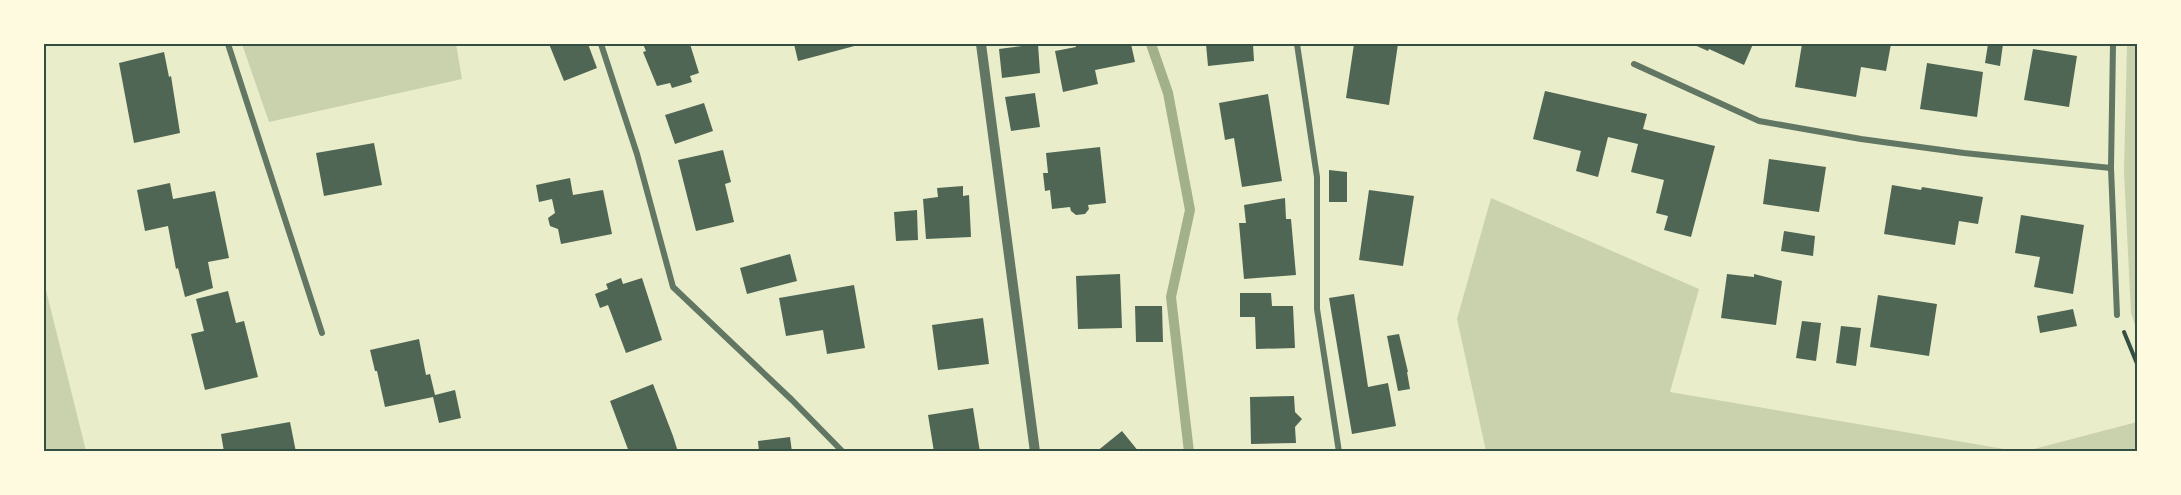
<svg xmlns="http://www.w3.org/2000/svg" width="2181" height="495" font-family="'DejaVu Sans',sans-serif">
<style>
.green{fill:#cad2ad}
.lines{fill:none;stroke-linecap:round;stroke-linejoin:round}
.stream{stroke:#a3b18a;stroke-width:10}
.building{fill:#4f6655}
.path{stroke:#344e41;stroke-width:4}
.minor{stroke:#617663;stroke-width:6}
.tertiary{stroke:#617663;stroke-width:10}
.neatline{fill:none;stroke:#344e41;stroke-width:2}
</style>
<rect width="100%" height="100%" fill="#e9edc9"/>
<path class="green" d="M 242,44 L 456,44 L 462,79 L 269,122 Z
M 2127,44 L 2138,44 L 2137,331 L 2131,313 L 2124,172 Z
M 1491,198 L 1699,289 L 1670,392 L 2016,451 L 1486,451 L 1457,319 Z
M 44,282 L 86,451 L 44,451 Z
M 2137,422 L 2137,451 L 2026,451 Z"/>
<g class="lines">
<path class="stream" d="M 1151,44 L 1168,93 L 1190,210 L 1171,297 L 1189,452"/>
</g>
<path class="building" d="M 549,44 L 588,44 L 597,68 L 564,81 Z
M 643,44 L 690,44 L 699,73 L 690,76 L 692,82 L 672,88 L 670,83 L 657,86 L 643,52 L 646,51 Z
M 794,44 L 862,44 L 798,61 Z
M 1038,44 L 1040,73 L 1002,78 L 999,49 Z
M 1075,44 L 1131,44 L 1135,62 L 1095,70 L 1098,84 L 1063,92 L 1055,51 L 1076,47 Z
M 1206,44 L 1253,44 L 1254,61 L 1208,66 Z
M 1354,44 L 1398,44 L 1389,105 L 1346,98 Z
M 1692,44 L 1753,44 L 1744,65 L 1709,49 L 1708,51 Z
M 1802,44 L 1891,44 L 1886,71 L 1861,67 L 1856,97 L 1795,87 Z
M 1988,44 L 2003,44 L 2000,66 L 1985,63 Z
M 2033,49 L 2077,56 L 2069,107 L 2024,100 Z
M 164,52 L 169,77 L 171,76 L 180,133 L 134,143 L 119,63 Z
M 1927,63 L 1983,72 L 1977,117 L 1920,109 Z
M 1545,91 L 1647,114 L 1643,129 L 1715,146 L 1691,237 L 1664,230 L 1668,216 L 1656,213 L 1664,180 L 1631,172 L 1638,144 L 1608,137 L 1598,177 L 1576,171 L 1581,151 L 1533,139 Z
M 1035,93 L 1040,127 L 1011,131 L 1005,97 Z
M 1268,94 L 1282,181 L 1242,187 L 1234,138 L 1225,140 L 1219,103 Z
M 704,103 L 713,131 L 675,144 L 665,115 Z
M 374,143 L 382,185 L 324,196 L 316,153 Z
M 1100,147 L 1106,203 L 1088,205 L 1089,209 L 1085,214 L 1076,215 L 1071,211 L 1070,207 L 1052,209 L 1050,190 L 1045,191 L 1043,173 L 1048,173 L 1046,153 Z
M 723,150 L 731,182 L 725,184 L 734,222 L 696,231 L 678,160 Z
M 1769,159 L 1826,167 L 1819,212 L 1763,204 Z
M 1329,170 L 1347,172 L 1347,202 L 1329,202 Z
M 570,178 L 573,195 L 603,190 L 612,234 L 561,244 L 558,229 L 550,226 L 548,218 L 555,213 L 552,199 L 539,202 L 536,185 Z
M 170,183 L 173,199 L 215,191 L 229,258 L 208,262 L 213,288 L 185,297 L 178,268 L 176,269 L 168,226 L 145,231 L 137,190 Z
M 1892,185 L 1921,190 L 1922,187 L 1983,197 L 1978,224 L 1959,221 L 1955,245 L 1884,234 Z
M 963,186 L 963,196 L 969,195 L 971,237 L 926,239 L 923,199 L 938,197 L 937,188 Z
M 1369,190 L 1414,196 L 1403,266 L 1359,260 Z
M 1285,198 L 1286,219 L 1291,219 L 1296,275 L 1244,279 L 1239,223 L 1246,223 L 1244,205 Z
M 917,210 L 918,240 L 896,241 L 894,212 Z
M 2021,215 L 2084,225 L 2073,294 L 2034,287 L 2040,257 L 2015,253 Z
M 1784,231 L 1815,236 L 1813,256 L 1781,251 Z
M 790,254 L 797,281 L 747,294 L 740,268 Z
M 1120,274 L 1122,328 L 1078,329 L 1076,276 Z
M 1727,274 L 1754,277 L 1754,274 L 1782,281 L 1776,325 L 1721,318 Z
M 621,278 L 623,284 L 642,278 L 662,340 L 626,353 L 608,305 L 600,308 L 595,294 L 608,289 L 606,284 Z
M 854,285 L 865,348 L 827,354 L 823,330 L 786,336 L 779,298 Z
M 228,291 L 236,323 L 244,321 L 258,377 L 205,390 L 191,334 L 204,331 L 196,299 Z
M 1240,293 L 1271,293 L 1272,306 L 1293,306 L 1295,348 L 1256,349 L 1255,317 L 1240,317 Z
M 1354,294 L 1368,387 L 1388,383 L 1396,426 L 1352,434 L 1329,298 Z
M 1878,295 L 1937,304 L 1929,356 L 1870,347 Z
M 1135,306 L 1162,306 L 1163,342 L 1136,342 Z
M 2073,309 L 2077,326 L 2040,333 L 2037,316 Z
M 983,318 L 989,364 L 938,370 L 932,325 Z
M 1802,321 L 1821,323 L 1816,361 L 1796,358 Z
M 1841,326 L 1861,328 L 1856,366 L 1836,363 Z
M 1399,334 L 1408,372 L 1407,372 L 1410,389 L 1398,391 L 1387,336 Z
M 419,339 L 426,375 L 430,374 L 435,395 L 455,390 L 461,418 L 439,423 L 433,397 L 385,407 L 377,371 L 375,371 L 370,350 Z
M 653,384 L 673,436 L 678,452 L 629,452 L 610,401 Z
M 1294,396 L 1295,412 L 1302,419 L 1295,427 L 1296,443 L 1251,444 L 1250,397 Z
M 973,408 L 980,452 L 934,452 L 928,415 Z
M 290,422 L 296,452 L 224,452 L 221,434 Z
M 1122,431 L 1139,452 L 1096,452 Z
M 790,437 L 792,452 L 759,452 L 758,441 Z"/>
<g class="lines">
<path class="path" d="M 2124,332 L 2138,366"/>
<path class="minor" d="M 228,44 L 322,333
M 601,44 L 637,154 L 673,287 L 792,400 L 843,452
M 1297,44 L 1317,177 L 1317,309 L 1339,452
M 2113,44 L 2111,168 L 2117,315
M 1634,64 L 1759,121 L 1861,139 L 1964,153 L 2111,168"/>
<path class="tertiary" d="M 981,44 L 1035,452"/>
</g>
<rect width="2181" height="495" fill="none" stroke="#fefae0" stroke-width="90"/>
<rect x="45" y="45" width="2091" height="405" class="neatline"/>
</svg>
